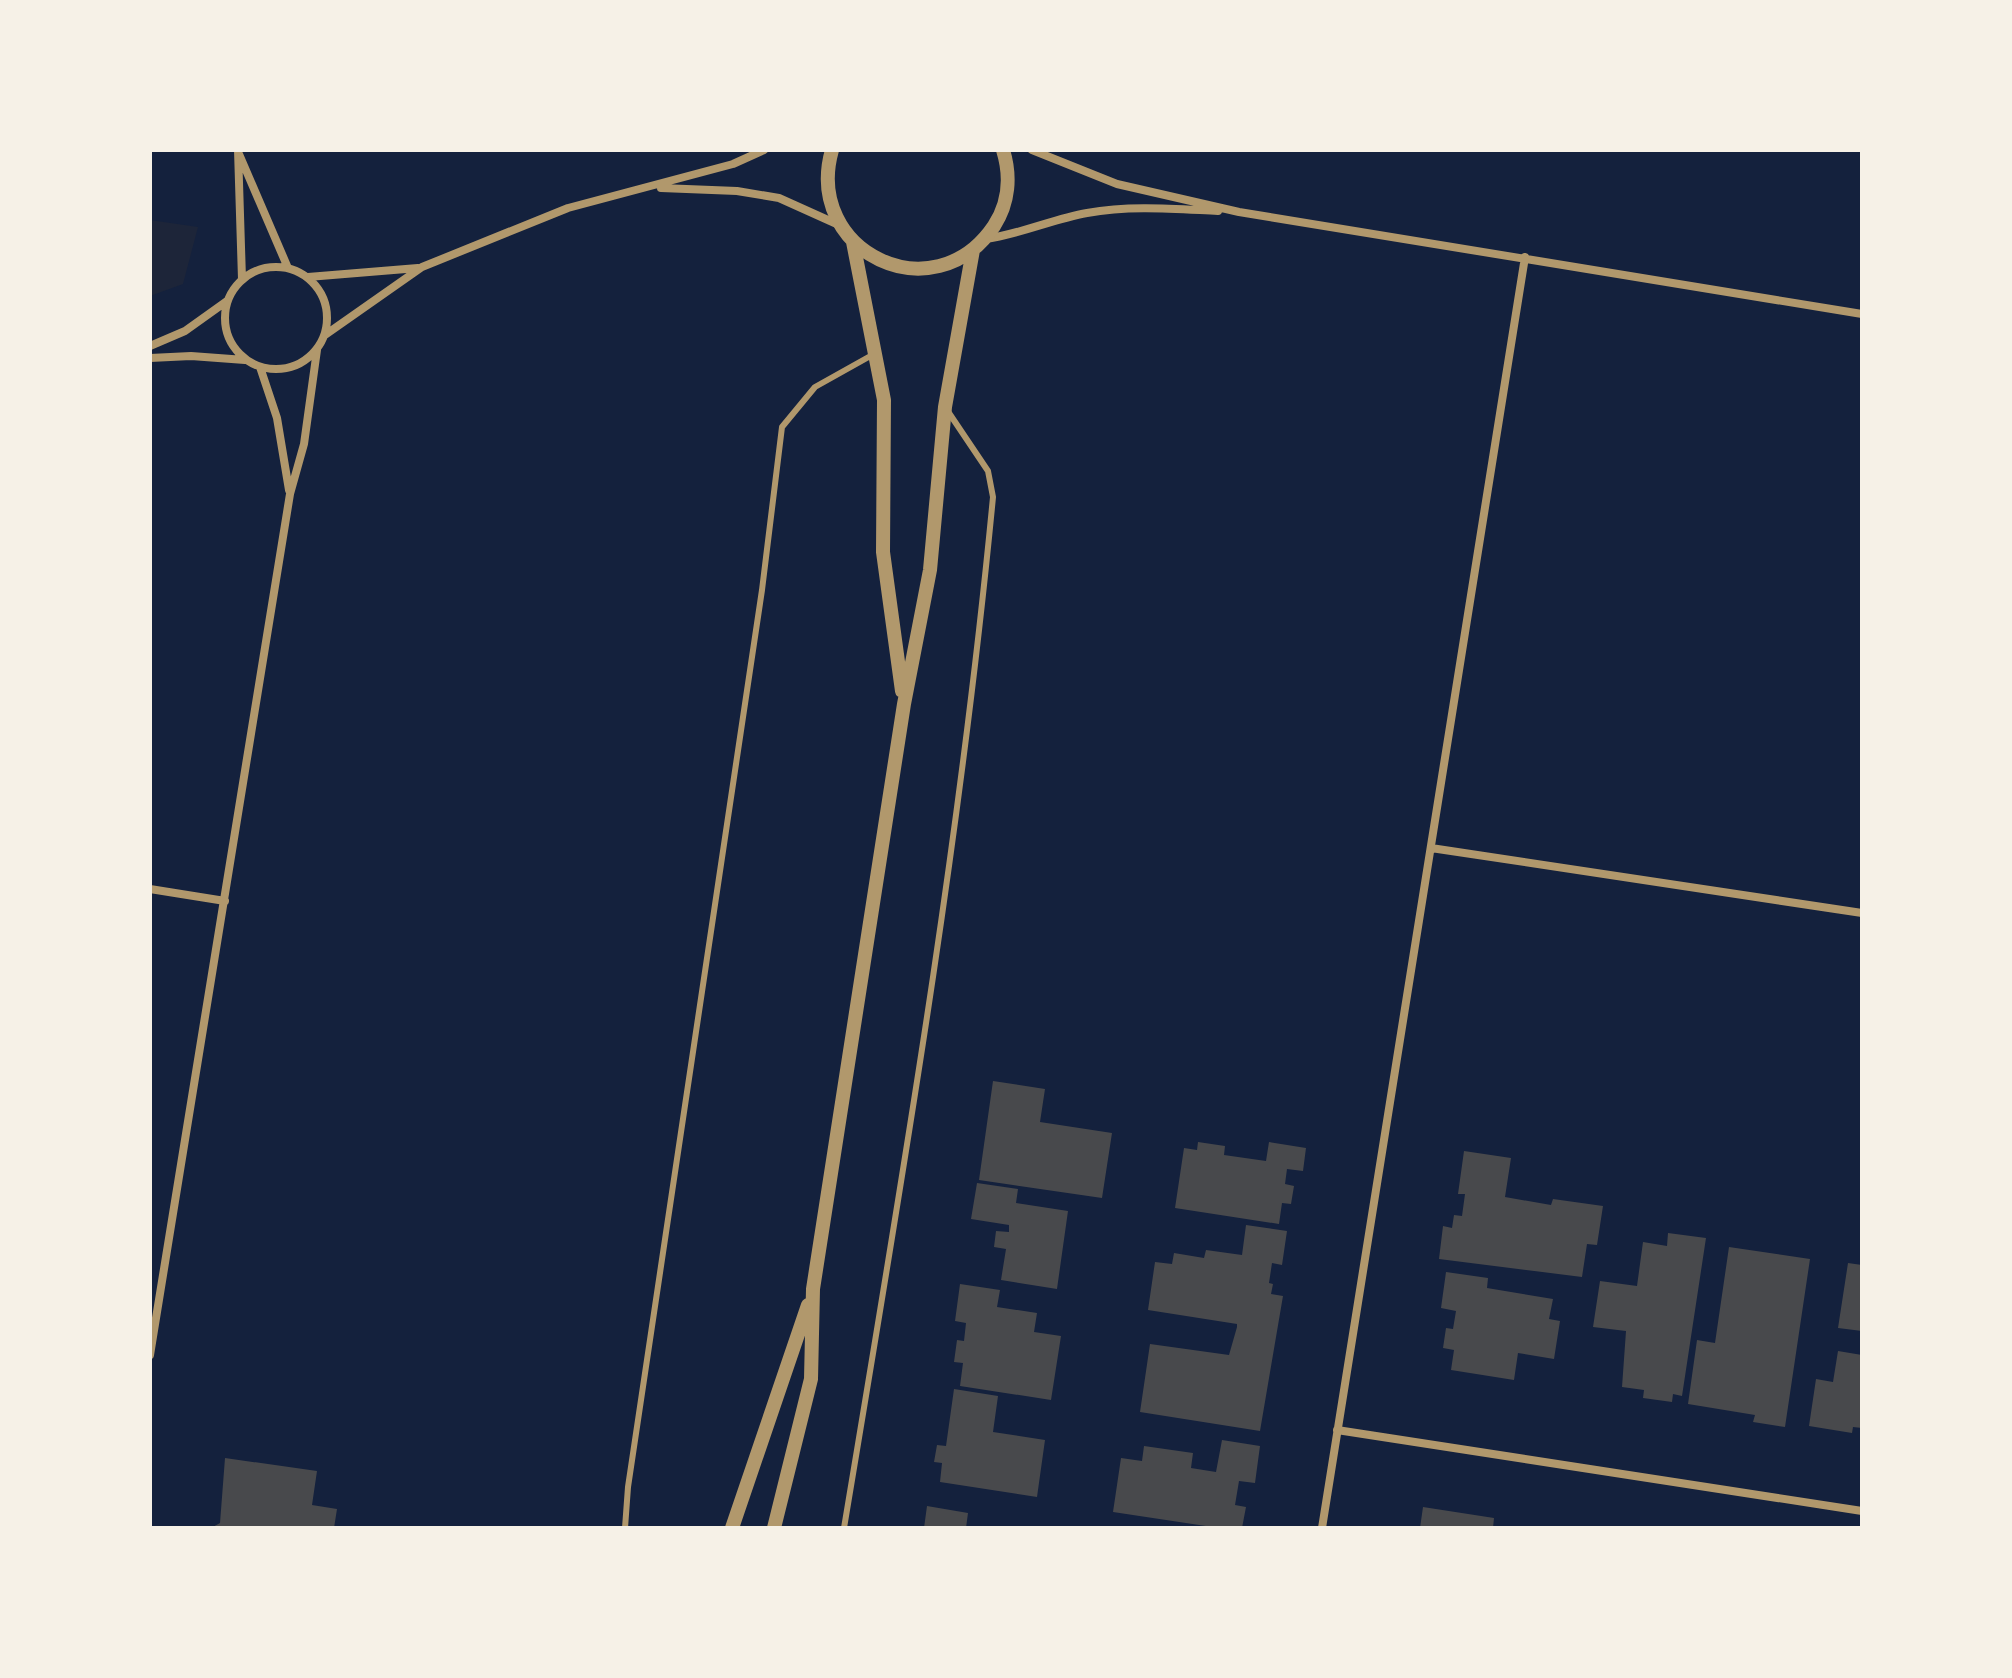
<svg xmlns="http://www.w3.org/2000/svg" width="2012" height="1678" font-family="'Nunito Sans',sans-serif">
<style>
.green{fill:#1d2539}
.building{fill:#48494c}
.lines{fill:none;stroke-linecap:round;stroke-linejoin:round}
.service{stroke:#b1986c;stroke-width:6}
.minor{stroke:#b1986c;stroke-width:8}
.tertiary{stroke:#b1986c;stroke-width:14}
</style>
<rect width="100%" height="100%" fill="#14213d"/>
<path class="green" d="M 150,220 L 198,227 L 183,284 L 150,296 Z"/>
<path class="building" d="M 993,1081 L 1045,1089 L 1040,1122 L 1112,1133 L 1102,1198 L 979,1180 Z
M 1198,1142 L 1225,1146 L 1224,1155 L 1266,1161 L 1269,1142 L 1306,1148 L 1303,1171 L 1287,1169 L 1285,1184 L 1294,1186 L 1291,1204 L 1282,1203 L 1279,1224 L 1175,1208 L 1184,1148 L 1197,1150 Z
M 1464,1151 L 1511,1158 L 1505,1197 L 1551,1205 L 1553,1199 L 1603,1206 L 1597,1245 L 1587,1244 L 1582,1277 L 1439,1259 L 1443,1226 L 1452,1228 L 1454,1215 L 1462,1216 L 1465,1194 L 1458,1194 Z
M 977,1183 L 1018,1189 L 1016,1203 L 1068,1211 L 1057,1289 L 1001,1280 L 1006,1249 L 994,1247 L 996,1231 L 1009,1232 L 1009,1225 L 971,1219 Z
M 1246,1225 L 1287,1231 L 1282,1265 L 1272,1263 L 1269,1283 L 1273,1284 L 1271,1294 L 1283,1296 L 1260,1431 L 1140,1412 L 1150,1344 L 1229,1355 L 1237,1327 L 1237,1324 L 1148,1310 L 1155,1262 L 1172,1264 L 1174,1253 L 1204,1258 L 1206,1250 L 1242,1255 Z
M 1668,1233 L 1706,1238 L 1682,1396 L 1673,1394 L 1672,1402 L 1643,1398 L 1644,1390 L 1622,1387 L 1626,1331 L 1593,1327 L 1600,1281 L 1637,1286 L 1643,1242 L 1667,1246 Z
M 1729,1247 L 1810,1259 L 1785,1427 L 1753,1422 L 1755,1415 L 1688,1404 L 1697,1340 L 1715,1343 Z
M 1848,1263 L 1862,1265 L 1862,1331 L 1838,1328 Z
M 1446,1272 L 1488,1278 L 1487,1288 L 1553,1299 L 1549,1319 L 1560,1321 L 1554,1359 L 1518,1353 L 1514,1380 L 1451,1370 L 1454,1350 L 1443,1348 L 1446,1328 L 1453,1329 L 1456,1311 L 1441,1308 Z
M 960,1284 L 1000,1290 L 997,1307 L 1037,1313 L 1034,1332 L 1061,1336 L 1051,1400 L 960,1386 L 963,1363 L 954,1362 L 957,1340 L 964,1341 L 966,1323 L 955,1321 Z
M 1838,1351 L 1862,1355 L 1862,1428 L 1853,1427 L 1852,1433 L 1809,1426 L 1816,1379 L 1833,1382 Z
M 954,1389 L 998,1396 L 993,1432 L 1045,1440 L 1037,1497 L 940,1482 L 942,1463 L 934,1462 L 937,1445 L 946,1446 Z
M 1222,1440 L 1260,1446 L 1255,1483 L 1239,1481 L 1235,1505 L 1246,1507 L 1242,1528 L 1219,1528 L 1113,1512 L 1121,1458 L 1142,1461 L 1144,1446 L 1193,1453 L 1191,1468 L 1216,1472 Z
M 225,1458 L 317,1471 L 312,1505 L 337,1509 L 334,1528 L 211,1528 L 220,1523 Z
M 927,1506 L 968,1513 L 966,1528 L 924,1528 Z
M 1423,1507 L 1494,1518 L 1493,1528 L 1420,1528 Z"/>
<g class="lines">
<path class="service" d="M 625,1528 L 628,1487 L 762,590 L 782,427 L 815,387 L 874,354
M 844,1528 C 901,1185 960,843 993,497 L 988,471 L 947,410"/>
<path class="minor" d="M 238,150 L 242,279
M 1032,150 L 1117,184 L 1239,212 L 1862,314
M 239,154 L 288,268
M 661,188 L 737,191 L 779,198 L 839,225
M 985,239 C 1021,234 1053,219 1087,213 C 1131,205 1175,209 1218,211
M225 318a51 51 0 1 1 102 0a51 51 0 1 1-102 0Z
M 308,277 L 418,268
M 325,335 L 422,267 L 568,208 L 733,164 L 764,150
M 150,346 L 185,331 L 227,301
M 150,358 L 191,356 L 245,360
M 260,367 L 277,418 L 289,490
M 1431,848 L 1862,913
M 150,889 L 225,901
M 150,1355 L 290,494 L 304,444 L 317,350
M 1337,1430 L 1862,1511
M 1322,1528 L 1525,257"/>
<path class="tertiary" d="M 832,150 C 803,252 934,315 994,226 C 1009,203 1011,176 1003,150
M 853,242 L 884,400 L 883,552 L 902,691
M 732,1528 L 808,1305
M 774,1528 L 811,1379 L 813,1289 L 904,704 L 930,570 L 945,407 L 973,250"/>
</g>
<rect width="2012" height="1678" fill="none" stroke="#f6f1e7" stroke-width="304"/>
</svg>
